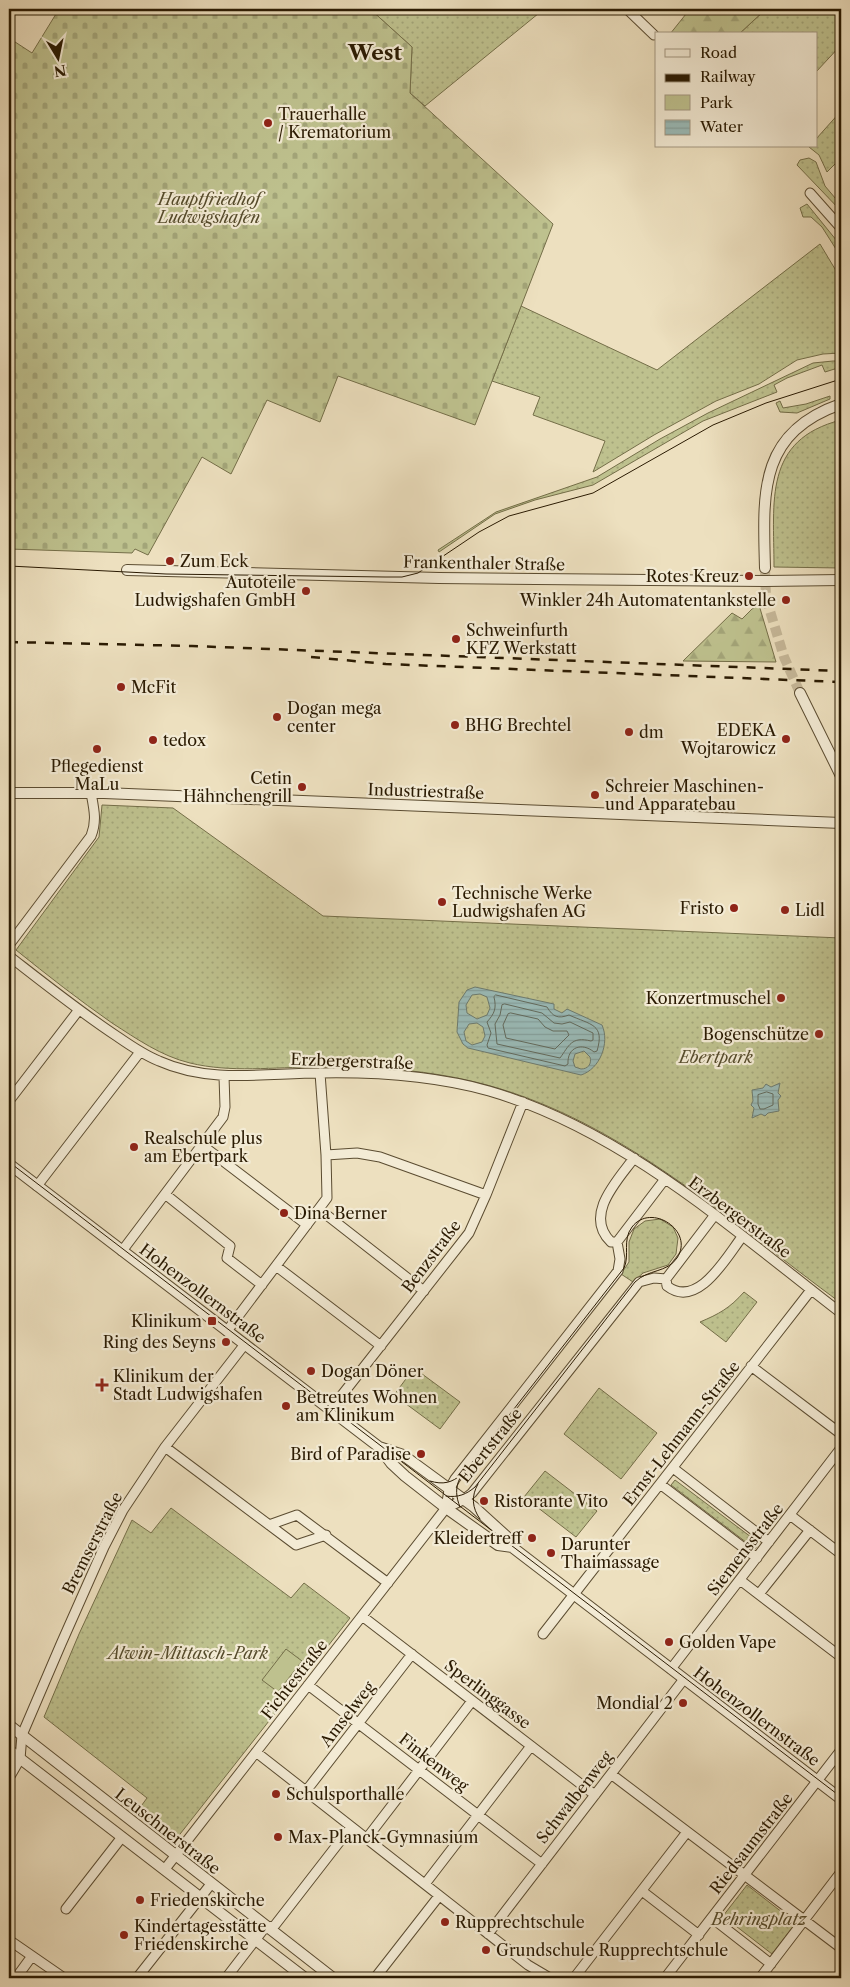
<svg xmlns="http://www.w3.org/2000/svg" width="850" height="1987" font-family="'Libre Caslon Text',serif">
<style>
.green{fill:url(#green-dots);stroke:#746e48}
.forest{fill:url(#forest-firs);stroke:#746e48}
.cemetery{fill:url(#cemetery-stones);stroke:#746e48}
.pitch{fill:#bec18e;stroke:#746e48}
.water{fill:url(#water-rules);stroke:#6d7b6f;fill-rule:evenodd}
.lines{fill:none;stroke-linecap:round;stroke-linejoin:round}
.shore{stroke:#626a5d;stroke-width:1}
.tertiary-tunnel{stroke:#c6b899;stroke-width:10;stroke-dasharray:10 5;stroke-linecap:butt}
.minor-casing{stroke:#5b4c31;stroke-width:11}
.tertiary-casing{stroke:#5b4c31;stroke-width:12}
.minor{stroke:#f3ebd5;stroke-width:9}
.tertiary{stroke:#f3ebd5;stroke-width:10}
.tram{stroke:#2a1a02;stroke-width:1}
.rail{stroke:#2a1a02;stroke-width:2.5;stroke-dasharray:9 9;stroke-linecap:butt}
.poi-dot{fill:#8f2418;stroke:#f3ebd5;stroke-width:2}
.labels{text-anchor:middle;stroke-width:4.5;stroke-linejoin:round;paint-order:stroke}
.poi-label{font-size:16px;fill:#2a1a02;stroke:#f3ebd5;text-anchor:start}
.park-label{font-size:16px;font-style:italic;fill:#564c2c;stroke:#f3ebd5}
.street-label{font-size:16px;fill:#2a1a02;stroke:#f3ebd5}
.district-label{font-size:21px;font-weight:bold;fill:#2a1a02;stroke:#f3ebd5}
</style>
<defs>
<pattern id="green-dots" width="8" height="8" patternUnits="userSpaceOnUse" patternTransform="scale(1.25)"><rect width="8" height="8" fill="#bec18e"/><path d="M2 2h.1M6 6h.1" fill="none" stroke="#a3a579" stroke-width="1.8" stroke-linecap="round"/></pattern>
<pattern id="forest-firs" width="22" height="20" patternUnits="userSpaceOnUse" patternTransform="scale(1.25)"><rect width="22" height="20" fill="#bec18e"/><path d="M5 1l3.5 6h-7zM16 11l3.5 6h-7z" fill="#a3a579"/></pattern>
<pattern id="cemetery-stones" width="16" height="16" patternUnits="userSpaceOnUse" patternTransform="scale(1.25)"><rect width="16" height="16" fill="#bec18e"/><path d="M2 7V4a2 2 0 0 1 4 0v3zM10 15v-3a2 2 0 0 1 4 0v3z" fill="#a3a579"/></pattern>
<pattern id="water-rules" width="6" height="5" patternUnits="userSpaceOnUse" patternTransform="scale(1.25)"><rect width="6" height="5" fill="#9abbb8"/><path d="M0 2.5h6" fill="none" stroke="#85a09d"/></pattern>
</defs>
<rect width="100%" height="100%" fill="#ede0bf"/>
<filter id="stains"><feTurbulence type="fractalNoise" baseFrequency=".004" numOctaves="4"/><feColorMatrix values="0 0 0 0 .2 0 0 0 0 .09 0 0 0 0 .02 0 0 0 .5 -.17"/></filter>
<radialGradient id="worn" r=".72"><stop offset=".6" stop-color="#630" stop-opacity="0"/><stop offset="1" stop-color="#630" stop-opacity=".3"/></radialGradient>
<path class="green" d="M 370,9 L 544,9 L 425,106 L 410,93 L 412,47 Z
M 766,9 L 841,9 L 841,45 L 816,72 L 816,34 L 739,34 Z
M 841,111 L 841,158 L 827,172 L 819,155 L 809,147 L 816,146 L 816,139 Z
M 809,158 L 816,162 L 825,186 L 841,205 L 841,211 L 797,165 L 800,160 Z
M 807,204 L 841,246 L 841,257 L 822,227 L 811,217 L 803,217 L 800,208 Z
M 820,244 L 841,279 L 841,353 L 823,354 L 797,360 L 759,384 L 716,401 L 654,435 L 593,472 L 605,441 L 533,415 L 540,397 L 492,381 L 521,306 L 657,370 Z
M 833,361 L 841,361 L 841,367 L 825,372 L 822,365 L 787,378 L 774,385 L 777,392 L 703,421 L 593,485 L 535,500 L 495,514 L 439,552 L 438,550 L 496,512 L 597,477 L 660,439 L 708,413 L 813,363 Z
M 830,396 L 830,399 L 797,413 L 780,412 L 776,403 L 780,401 L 783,408 L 806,404 Z
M 841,420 L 841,568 L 774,567 C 774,501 763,440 841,420 Z
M 102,805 L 173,808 L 323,916 L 841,938 L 841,1303 C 730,1222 623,1122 487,1085 C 432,1070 372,1066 316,1067 C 274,1067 231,1073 190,1063 C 161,1056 137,1039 112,1023 C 79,1000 47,975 16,950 L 99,837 Z
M 660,1219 L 673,1227 L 678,1238 L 676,1254 L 668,1265 L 643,1273 L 633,1282 L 621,1274 L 629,1262 L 629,1242 L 634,1229 L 645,1221 Z
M 744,1292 L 757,1302 L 726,1342 L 700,1322 C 719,1314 730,1308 744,1292 Z
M 414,1368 L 460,1402 L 440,1429 L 394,1395 Z
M 599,1388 L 657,1433 L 621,1479 L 564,1434 Z
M 545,1471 L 597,1511 L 576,1537 L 524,1497 Z
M 675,1480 L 759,1543 L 755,1549 L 671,1485 Z
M 171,1508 L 291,1598 L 304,1583 L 350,1618 L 173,1843 L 136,1813 L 147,1798 L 44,1717 L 79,1634 L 132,1520 L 151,1533 Z
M 747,1885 L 796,1923 L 772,1954 L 723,1916 Z"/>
<path class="forest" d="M 690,9 L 766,9 L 739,34 L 670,34 Z
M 759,605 L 776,662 L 683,661 L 732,613 L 742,619 L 752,609 Z"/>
<path class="cemetery" d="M 59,9 L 370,9 L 412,47 L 410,93 L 553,224 L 475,425 L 338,376 L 320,422 L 267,400 L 231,474 L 202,457 L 148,555 L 135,549 L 132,553 L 9,549 L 9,511 L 11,508 L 9,506 L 9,38 L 32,53 Z"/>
<path class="pitch" d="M 286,1649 L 302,1661 L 278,1692 L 262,1680 Z"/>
<path class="water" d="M 475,987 L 554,1004 L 554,1009 L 562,1013 L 567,1009 L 602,1025 C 610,1043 600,1069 581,1075 L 468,1048 L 463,1044 L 457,1032 L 459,1002 L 467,990 ZM 480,994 L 487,997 L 490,1008 L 487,1015 L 477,1019 L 467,1013 L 466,1005 L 472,995 ZM 477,1023 L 483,1027 L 485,1036 L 482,1042 L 472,1045 L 466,1041 L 464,1032 L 469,1024 ZM 584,1051 L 590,1057 C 592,1064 588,1069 581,1069 L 575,1067 L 573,1061 L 575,1054 Z
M 780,1083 L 778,1093 L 781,1096 L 778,1100 L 779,1111 L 768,1113 L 765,1116 L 761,1114 L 752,1118 L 754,1108 L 751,1105 L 753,1101 L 752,1090 L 763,1088 L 766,1084 L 771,1087 Z"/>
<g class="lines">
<path class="shore" d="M 496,995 L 547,1007 C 553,1017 558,1019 569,1015 C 591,1025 605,1024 597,1051 L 594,1052 C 582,1042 567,1047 568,1064 L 565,1066 L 488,1048 L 487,1045 L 491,1033 L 487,1022 C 494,1014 497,1009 494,997 Z
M 505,1004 L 542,1013 L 554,1023 L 562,1024 L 570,1022 L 593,1033 L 593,1040 L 591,1041 C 571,1036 569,1046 560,1058 L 497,1044 L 495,1024 L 500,1015 L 502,1005 Z
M 511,1013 L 538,1019 L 545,1027 L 553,1031 L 567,1031 L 569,1035 L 555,1049 L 506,1038 L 503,1025 L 508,1014 Z
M 767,1092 L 773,1094 L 773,1105 L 764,1109 L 760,1109 L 758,1104 L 758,1095 Z"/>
<path class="tertiary-tunnel" d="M 765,568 L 766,598 L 784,657 L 800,693"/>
<g class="minor-casing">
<path id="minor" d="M 627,9 L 654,35
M 810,193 L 841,228
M 9,945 L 91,836 C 97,821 94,809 91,793
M 9,956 C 45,984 80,1012 118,1037 C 131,1046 144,1055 159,1061 C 210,1084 267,1073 321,1073 C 378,1072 435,1076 489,1091 C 623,1130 733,1230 841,1313
M 9,1101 L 78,1011
M 202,1145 L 307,1225
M 326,1155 L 357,1153 L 380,1157 L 486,1195
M 37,1186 L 140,1052
M 165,1194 L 230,1246 L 227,1258 L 262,1285
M 319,1209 L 424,1291
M 617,1242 L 665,1179
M 122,1251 L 223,1117 L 225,1107 L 224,1076
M 276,1266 L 381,1346
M 666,1279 L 714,1216
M 227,1331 L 327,1198 L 326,1155 L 320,1073
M 751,1366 L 841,1434
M 331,1409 L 469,1233 L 486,1195 L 523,1102
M 165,1447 L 296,1545 L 326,1535
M 673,1468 L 769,1542
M 660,1484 L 757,1558
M 446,1508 L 463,1500 L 472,1493 L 639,1282 L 654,1278 L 666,1279 L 667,1286 C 698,1310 727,1256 742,1237
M 790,1515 L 841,1554
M 269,1525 L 297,1515 L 388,1583
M 740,1580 L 841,1657
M 759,1594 L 810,1530
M 362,1616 L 595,1795
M 543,1634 L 811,1290
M 671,1669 L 841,1448
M 308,1685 L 542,1864
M 256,1752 L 528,1965 L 550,1978
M 611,1774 L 841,1948
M 9,1778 L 20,1759 L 22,1735 L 61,1644 L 104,1547 L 123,1510 L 165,1447 L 245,1344
M 306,1791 L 412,1654
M 367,1838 L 472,1701
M 165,1869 L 446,1508 L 449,1490 L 455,1479 L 618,1271 L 620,1259 L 617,1242 L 611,1242 C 583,1215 618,1180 634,1158
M 425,1884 L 531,1746
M 642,1891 L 699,1935
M 66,1909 L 122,1837
M 712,1918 L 771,1964
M 488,1934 L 684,1679
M 9,1940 L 64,1978
M 16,1978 L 32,1956
M 137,1978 L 211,1884
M 226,1978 L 263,1930 L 275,1925 L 351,1827
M 375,1978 L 439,1896
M 574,1978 L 687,1832
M 665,1978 L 841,1750
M 760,1978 L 841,1872"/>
</g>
<g class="tertiary-casing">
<path id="tertiary" d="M 765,568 C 763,493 758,433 841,404
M 127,570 L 439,578 L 766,581 L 841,580
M 800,693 L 841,776
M 9,793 L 104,793 L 841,823
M 9,1164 L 379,1447 L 391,1463 L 405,1476 L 446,1508 L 498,1545 L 512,1547
M 379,1447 L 403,1455 L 474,1507 L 506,1536 L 512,1547 L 841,1799
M 9,1725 L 333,1978
M 9,1750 L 305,1978"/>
</g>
<use href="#minor" class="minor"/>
<use href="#tertiary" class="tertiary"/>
<path class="tram" d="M 9,566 L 166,574 L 385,577 L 402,577 L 418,573 L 479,532 L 509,516 L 593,493 L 713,425 L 766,403 L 841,379
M 9,1162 L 841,1797
M 430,1481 C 443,1485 452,1483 462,1474
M 478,1484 C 471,1496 472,1508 480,1519
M 446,1496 C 458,1498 467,1494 475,1487 L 635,1282 C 648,1269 667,1273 677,1258 C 695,1231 651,1202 632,1227 C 622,1240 630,1255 624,1268 L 460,1478 C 455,1488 456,1497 460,1507"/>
<path class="rail" d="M 9,642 L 192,646 L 841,671
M 311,657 L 386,664 L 841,682"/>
</g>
<g class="poi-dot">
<circle cx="268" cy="123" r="5"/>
<circle cx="170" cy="561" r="5"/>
<circle cx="749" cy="576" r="5"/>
<circle cx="306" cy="591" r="5"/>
<circle cx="786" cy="600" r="5"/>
<circle cx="456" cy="639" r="5"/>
<circle cx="121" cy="687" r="5"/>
<circle cx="277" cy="717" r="5"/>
<circle cx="455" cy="725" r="5"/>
<circle cx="629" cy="732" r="5"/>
<circle cx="786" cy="739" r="5"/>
<circle cx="153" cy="740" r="5"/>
<circle cx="97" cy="749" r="5"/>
<circle cx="302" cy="787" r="5"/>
<circle cx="595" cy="795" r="5"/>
<circle cx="442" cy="902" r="5"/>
<circle cx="734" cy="908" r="5"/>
<circle cx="785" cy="910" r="5"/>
<circle cx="781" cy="998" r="5"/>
<circle cx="819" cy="1034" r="5"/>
<circle cx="134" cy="1147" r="5"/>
<circle cx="284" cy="1213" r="5"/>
<rect x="207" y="1316" width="10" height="10" rx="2.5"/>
<circle cx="226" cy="1342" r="5"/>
<circle cx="311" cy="1371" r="5"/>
<path d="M99.5 1377.5h5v5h5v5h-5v5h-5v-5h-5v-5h5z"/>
<circle cx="286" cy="1406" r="5"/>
<circle cx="421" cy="1454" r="5"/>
<circle cx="484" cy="1501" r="5"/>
<circle cx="532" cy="1538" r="5"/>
<circle cx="551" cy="1553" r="5"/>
<circle cx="669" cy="1642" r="5"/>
<circle cx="683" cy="1703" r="5"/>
<circle cx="276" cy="1794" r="5"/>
<circle cx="278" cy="1837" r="5"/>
<circle cx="140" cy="1900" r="5"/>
<circle cx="445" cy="1922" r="5"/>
<circle cx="124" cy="1935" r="5"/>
<circle cx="486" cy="1950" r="5"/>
</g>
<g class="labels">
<g class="poi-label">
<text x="278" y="120">Trauerhalle<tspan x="278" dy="18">/ Krematorium</tspan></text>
<text x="180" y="567">Zum Eck</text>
<text x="739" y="582" text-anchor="end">Rotes Kreuz</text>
<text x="296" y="588" text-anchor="end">Autoteile<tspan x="296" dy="18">Ludwigshafen GmbH</tspan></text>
<text x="776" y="606" text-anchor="end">Winkler 24h Automatentankstelle</text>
<text x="466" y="636">Schweinfurth<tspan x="466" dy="18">KFZ Werkstatt</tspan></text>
<text x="131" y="693">McFit</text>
<text x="287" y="714">Dogan mega<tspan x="287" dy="18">center</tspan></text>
<text x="465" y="731">BHG Brechtel</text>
<text x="776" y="736" text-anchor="end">EDEKA<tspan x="776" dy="18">Wojtarowicz</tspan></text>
<text x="639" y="738">dm</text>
<text x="163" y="746">tedox</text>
<text x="97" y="772" text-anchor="middle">Pflegedienst<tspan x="97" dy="18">MaLu</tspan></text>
<text x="292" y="784" text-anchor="end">Cetin<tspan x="292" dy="18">Hähnchengrill</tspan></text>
<text x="605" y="792">Schreier Maschinen-<tspan x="605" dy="18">und Apparatebau</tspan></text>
<text x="452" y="899">Technische Werke<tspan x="452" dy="18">Ludwigshafen AG</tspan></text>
<text x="724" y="914" text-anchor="end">Fristo</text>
<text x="795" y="916">Lidl</text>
<text x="771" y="1004" text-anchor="end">Konzertmuschel</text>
<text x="809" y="1040" text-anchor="end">Bogenschütze</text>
<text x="144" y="1144">Realschule plus<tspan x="144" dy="18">am Ebertpark</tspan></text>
<text x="294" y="1219">Dina Berner</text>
<text x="202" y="1327" text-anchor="end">Klinikum</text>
<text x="216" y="1348" text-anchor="end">Ring des Seyns</text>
<text x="321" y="1377">Dogan Döner</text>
<text x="113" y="1382">Klinikum der<tspan x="113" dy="18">Stadt Ludwigshafen</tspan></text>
<text x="296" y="1403">Betreutes Wohnen<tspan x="296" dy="18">am Klinikum</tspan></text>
<text x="411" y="1460" text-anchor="end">Bird of Paradise</text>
<text x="494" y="1507">Ristorante Vito</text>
<text x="522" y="1544" text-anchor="end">Kleidertreff</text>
<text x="561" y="1550">Darunter<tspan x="561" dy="18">Thaimassage</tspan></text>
<text x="679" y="1648">Golden Vape</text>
<text x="673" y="1709" text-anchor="end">Mondial 2</text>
<text x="286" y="1800">Schulsporthalle</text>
<text x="288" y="1843">Max-Planck-Gymnasium</text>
<text x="150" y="1906">Friedenskirche</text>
<text x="455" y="1928">Rupprechtschule</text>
<text x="134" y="1932">Kindertagesstätte<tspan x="134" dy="18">Friedenskirche</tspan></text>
<text x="496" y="1956">Grundschule Rupprechtschule</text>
</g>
<g class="park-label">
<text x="209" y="205">Hauptfriedhof<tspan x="209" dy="18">Ludwigshafen</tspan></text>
<text x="716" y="1063">Ebertpark</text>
<text x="188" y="1659">Alwin-Mittasch-Park</text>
<text x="759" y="1925">Behringplatz</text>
</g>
<g class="street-label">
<text transform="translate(484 563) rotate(1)" y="6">Frankenthaler Straße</text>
<text transform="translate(426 791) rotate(2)" y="6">Industriestraße</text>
<text transform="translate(352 1061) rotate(2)" y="6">Erzbergerstraße</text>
<text transform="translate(740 1217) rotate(37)" y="6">Erzbergerstraße</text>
<text transform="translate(431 1256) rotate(-53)" y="6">Benzstraße</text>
<text transform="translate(203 1293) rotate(37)" y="6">Hohenzollernstraße</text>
<text transform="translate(681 1433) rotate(-52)" y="6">Ernst-Lehmann-Straße</text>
<text transform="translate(490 1445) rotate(-51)" y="6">Ebertstraße</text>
<text transform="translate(92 1543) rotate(-63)" y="6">Bremserstraße</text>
<text transform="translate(745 1549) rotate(-52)" y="6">Siemensstraße</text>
<text transform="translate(294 1679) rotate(-52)" y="6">Fichtestraße</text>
<text transform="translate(488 1694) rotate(37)" y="6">Sperlinggasse</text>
<text transform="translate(347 1714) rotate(-52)" y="6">Amselweg</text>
<text transform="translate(757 1716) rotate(37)" y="6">Hohenzollernstraße</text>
<text transform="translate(434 1762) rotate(38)" y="6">Finkenweg</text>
<text transform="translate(574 1797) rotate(-52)" y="6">Schwalbenweg</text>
<text transform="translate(168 1831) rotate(38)" y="6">Leuschnerstraße</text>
<text transform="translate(751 1843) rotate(-52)" y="6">Riedsaumstraße</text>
</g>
<g class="district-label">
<text x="375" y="60">West</text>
</g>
</g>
<rect width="850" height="1987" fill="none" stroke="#ede0bf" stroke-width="30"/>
<rect x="10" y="10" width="830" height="1967" fill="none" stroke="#2a1a02" stroke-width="2.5"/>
<rect x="15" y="15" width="820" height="1957" fill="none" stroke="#2a1a02"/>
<rect x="655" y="32" width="162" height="115" fill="#f3ebd5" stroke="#a39781"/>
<rect x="665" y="49" width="25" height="8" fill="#f3ebd5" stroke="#a39781"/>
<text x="700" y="58" font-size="15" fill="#2a1a02">Road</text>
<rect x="665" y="74" width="25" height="8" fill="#2a1a02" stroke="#a39781"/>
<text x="700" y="82" font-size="15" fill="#2a1a02">Railway</text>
<rect x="665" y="95" width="25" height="15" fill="#bec18e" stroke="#a39781"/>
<text x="700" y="108" font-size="15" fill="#2a1a02">Park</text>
<rect x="665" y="120" width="25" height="15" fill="url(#water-rules)" stroke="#a39781"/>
<text x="700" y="132" font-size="15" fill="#2a1a02">Water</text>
<g transform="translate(58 58) rotate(170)" stroke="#f3ebd5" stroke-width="4" paint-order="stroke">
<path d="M0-4L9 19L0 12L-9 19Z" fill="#2a1a02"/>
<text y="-8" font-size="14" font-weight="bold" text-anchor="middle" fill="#2a1a02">N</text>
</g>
<rect width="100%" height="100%" filter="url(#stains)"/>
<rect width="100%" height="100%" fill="url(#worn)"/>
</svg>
